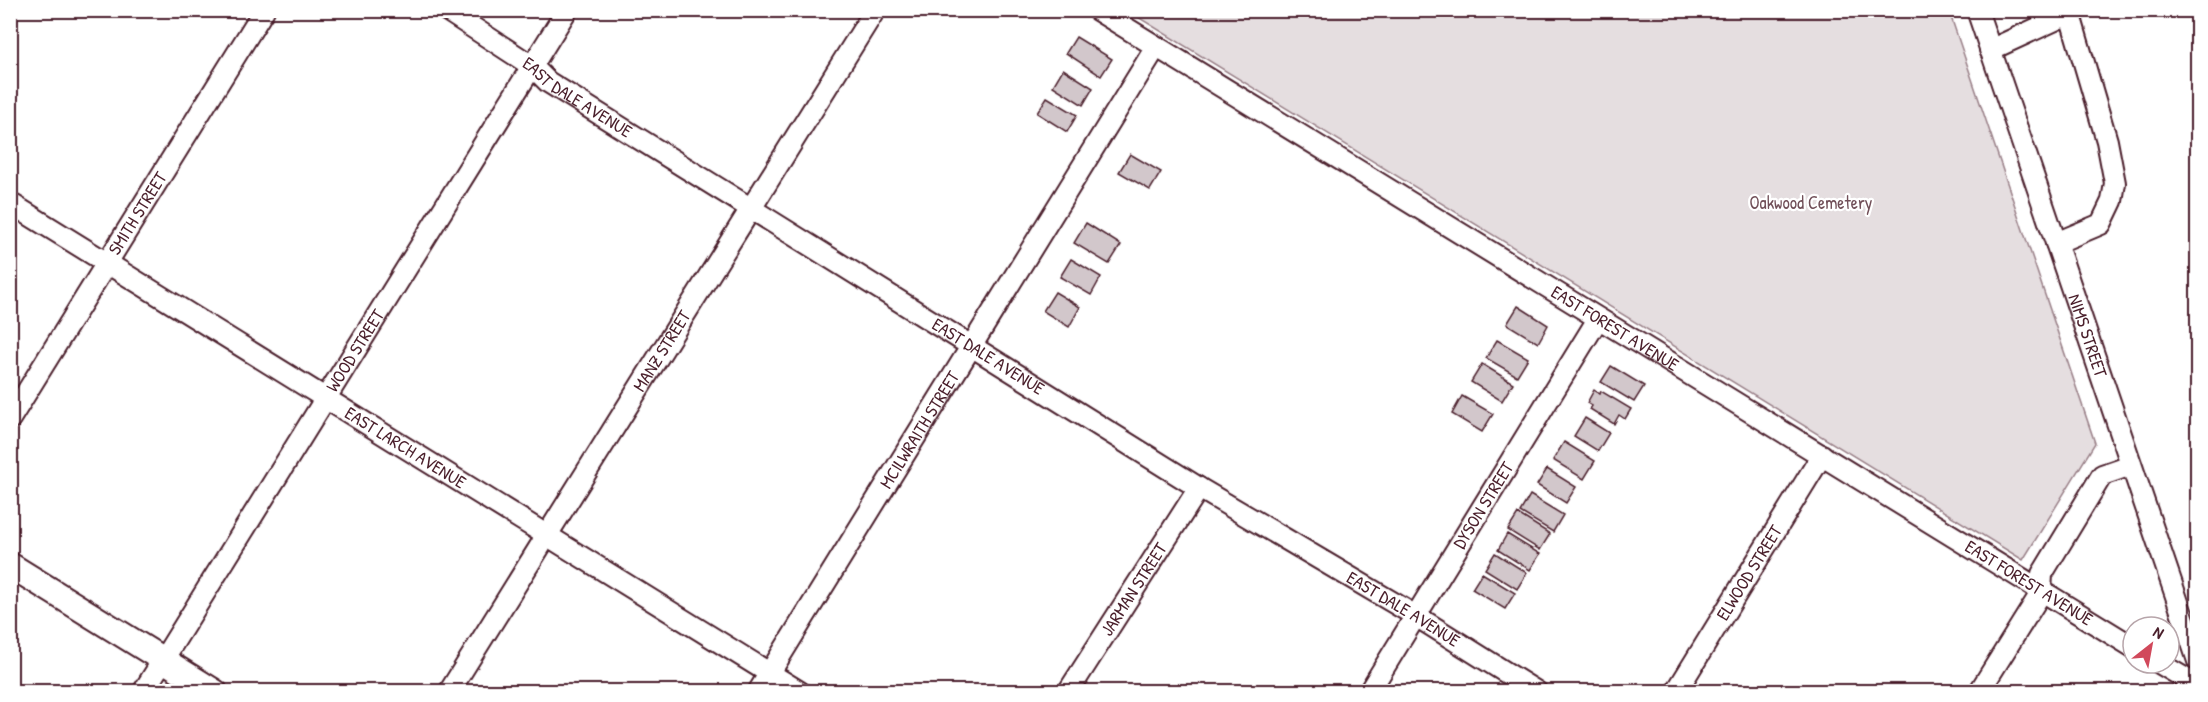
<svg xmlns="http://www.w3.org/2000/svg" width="2208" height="702" font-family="'Patrick Hand',sans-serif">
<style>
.green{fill:#e5dee0;stroke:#987e86;stroke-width:1.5}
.building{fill:#d2c7cb;stroke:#4a1f2b;stroke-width:1.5}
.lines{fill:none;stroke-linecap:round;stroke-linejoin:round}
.minor-casing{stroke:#4a1f2b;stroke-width:24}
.major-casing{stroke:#4a1f2b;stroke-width:28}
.minor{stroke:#fff;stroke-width:20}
.major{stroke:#fff;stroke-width:24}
.labels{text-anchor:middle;stroke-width:4.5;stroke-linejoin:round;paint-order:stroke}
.street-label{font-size:18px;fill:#4a1f2b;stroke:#fff}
.park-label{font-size:18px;fill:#714f58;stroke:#fff}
</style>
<rect width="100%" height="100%" fill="#fff"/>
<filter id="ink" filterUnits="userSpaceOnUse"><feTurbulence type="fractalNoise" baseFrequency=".0167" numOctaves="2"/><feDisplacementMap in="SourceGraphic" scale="12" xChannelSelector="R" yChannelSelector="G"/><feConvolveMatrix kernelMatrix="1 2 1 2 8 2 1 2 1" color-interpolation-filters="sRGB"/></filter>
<g filter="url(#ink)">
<path class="green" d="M 1128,11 L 1949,11 L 2095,443 L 2023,560 Z"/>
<path class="building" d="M 1076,37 L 1112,59 L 1101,76 L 1066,53 Z
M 1063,69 L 1093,88 L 1083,105 L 1053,86 Z
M 1047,97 L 1077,115 L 1067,132 L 1037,113 Z
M 1130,154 L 1161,172 L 1150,190 L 1119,172 Z
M 1086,223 L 1121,245 L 1109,264 L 1074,243 Z
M 1071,259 L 1101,277 L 1091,295 L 1060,277 Z
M 1055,292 L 1080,307 L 1069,327 L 1043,311 Z
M 1518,306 L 1548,325 L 1538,343 L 1507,324 Z
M 1497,340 L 1528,358 L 1517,376 L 1486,358 Z
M 1482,364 L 1513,383 L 1502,401 L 1471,382 Z
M 1611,366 L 1644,386 L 1634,402 L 1601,382 Z
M 1594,390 L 1600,394 L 1601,391 L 1631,409 L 1625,419 L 1619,415 L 1614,424 L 1590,409 L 1592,406 L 1587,403 Z
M 1462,396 L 1493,414 L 1482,432 L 1452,414 Z
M 1585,418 L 1609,433 L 1598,451 L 1574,436 Z
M 1564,442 L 1595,461 L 1584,479 L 1553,460 Z
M 1547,469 L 1576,487 L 1566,503 L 1537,485 Z
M 1530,495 L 1563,515 L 1553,532 L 1520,512 Z
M 1518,514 L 1550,534 L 1540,550 L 1508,530 Z
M 1507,534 L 1540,554 L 1530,570 L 1498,550 Z
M 1495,553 L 1527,573 L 1517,589 L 1485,569 Z
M 1482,573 L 1515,593 L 1505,609 L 1472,589 Z"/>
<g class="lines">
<g class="minor-casing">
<g id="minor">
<path id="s1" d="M 446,10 L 532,66 L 548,82 L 1199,488 L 1416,616 L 1537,692"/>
<path id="s2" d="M 1097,10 L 2133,647"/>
<path id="s3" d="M 1977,10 L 2198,661"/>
<path d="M 1990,50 L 2077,10"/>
<path id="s4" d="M 10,203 L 800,692"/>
<path d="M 2056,243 L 2101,224 L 2112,201 L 2115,183 L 2107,141 L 2070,15"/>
<path id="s5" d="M 10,419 L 264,10"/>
<path d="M 2159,663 L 2198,686"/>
<path id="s6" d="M 143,692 L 567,10"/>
<path id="s7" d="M 449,692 L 875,10"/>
<path id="s8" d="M 758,692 L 1156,47"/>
<path id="s9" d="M 1068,692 L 1199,488"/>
<path id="s10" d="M 1369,692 L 1598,319"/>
<path id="s11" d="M 1676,692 L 1822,455"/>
<path d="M 1979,692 L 2041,593 L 2042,574 L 2102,475 L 2131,465"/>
</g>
</g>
<g class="major-casing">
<path id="major" d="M 10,565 L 215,692"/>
</g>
<use href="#minor" class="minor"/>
<use href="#major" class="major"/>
</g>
</g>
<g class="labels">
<g class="street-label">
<text dy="6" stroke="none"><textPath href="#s1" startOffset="158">EAST DALE AVENUE</textPath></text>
<text dy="6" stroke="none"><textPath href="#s5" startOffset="242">SMITH STREET</textPath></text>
<text dy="6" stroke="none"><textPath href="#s2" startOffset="608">EAST FOREST AVENUE</textPath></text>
<text dy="6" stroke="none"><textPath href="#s3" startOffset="344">NIMS STREET</textPath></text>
<text dy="6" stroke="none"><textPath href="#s6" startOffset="402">WOOD STREET</textPath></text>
<text dy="6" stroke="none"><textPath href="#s7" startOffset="402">MANZ STREET</textPath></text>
<text dy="6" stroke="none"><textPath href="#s1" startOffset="644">EAST DALE AVENUE</textPath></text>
<text dy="6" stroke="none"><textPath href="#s8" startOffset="308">MCILWRAITH STREET</textPath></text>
<text dy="6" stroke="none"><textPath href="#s4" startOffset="465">EAST LARCH AVENUE</textPath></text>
<text dy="6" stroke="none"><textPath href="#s10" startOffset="219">DYSON STREET</textPath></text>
<text dy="6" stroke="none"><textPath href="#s11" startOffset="140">ELWOOD STREET</textPath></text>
<text dy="6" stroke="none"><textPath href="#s2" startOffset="1094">EAST FOREST AVENUE</textPath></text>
<text dy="6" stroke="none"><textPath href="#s9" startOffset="122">JARMAN STREET</textPath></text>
<text dy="6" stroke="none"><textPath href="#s1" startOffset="1130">EAST DALE AVENUE</textPath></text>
</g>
<g class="park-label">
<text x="1811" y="209">Oakwood Cemetery</text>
</g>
</g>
<rect width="2208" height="702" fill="none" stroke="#fff" stroke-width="36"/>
<rect x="18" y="18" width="2172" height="666" fill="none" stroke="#4a1f2b" stroke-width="2" filter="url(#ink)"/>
<g transform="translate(2151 645) rotate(31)"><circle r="28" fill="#ffffff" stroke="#b7a5aa" stroke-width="1.5"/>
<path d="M0-4.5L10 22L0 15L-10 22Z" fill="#d1495b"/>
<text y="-9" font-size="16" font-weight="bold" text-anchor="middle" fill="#4a1f2b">N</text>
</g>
</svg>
